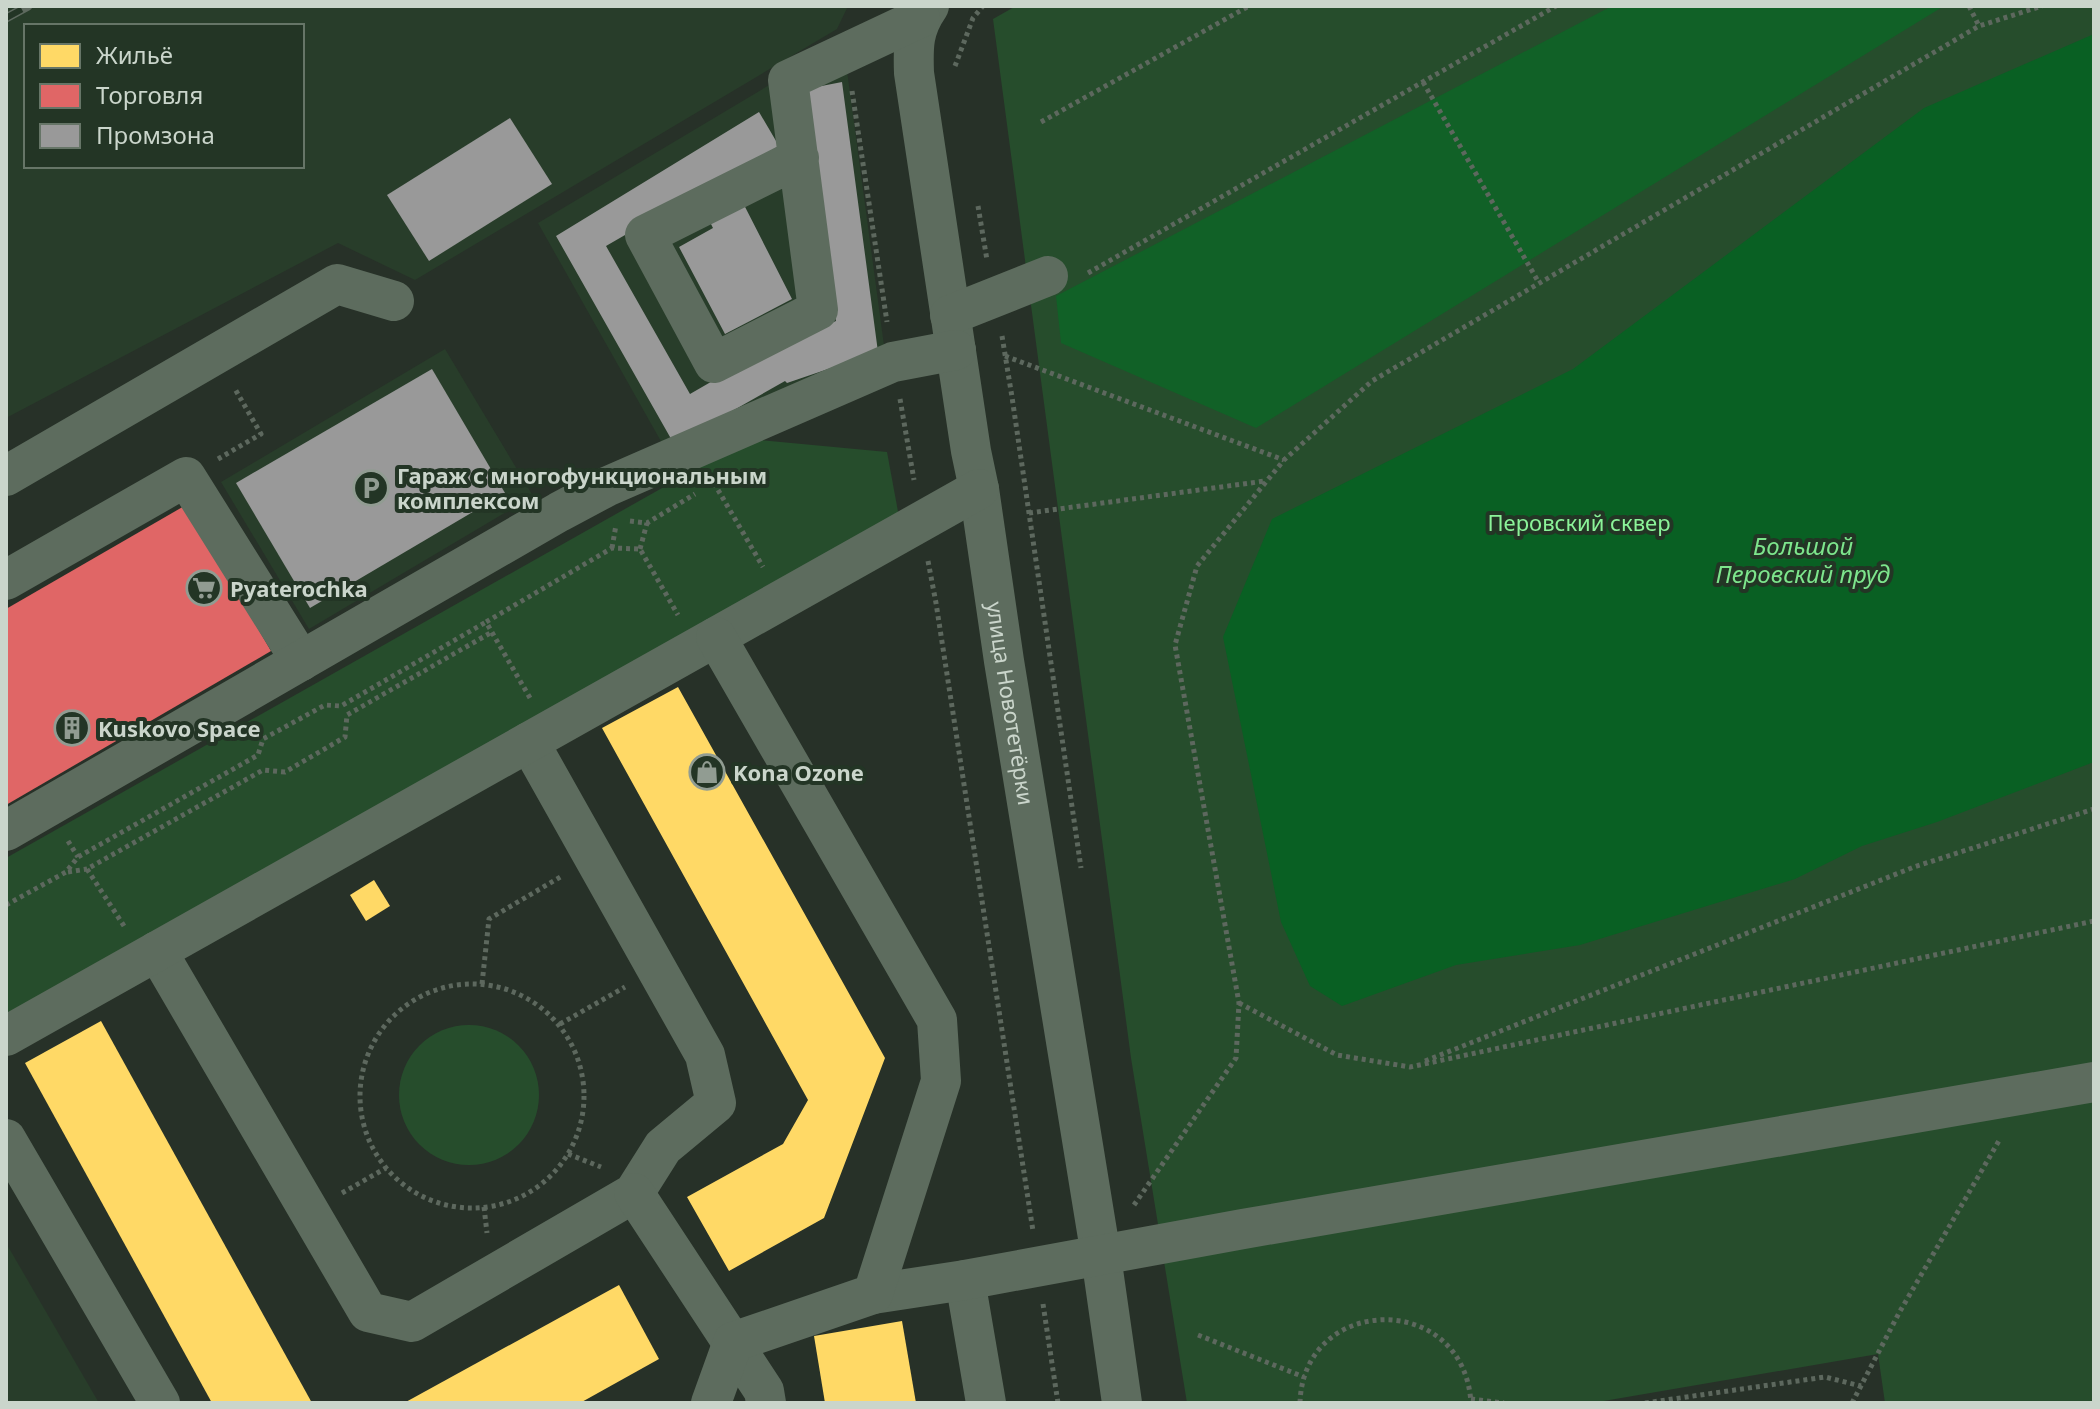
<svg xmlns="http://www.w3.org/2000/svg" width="2100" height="1409" font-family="'Noto Sans',sans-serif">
<rect width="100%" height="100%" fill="#273128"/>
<!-- built -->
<g fill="#283d2a" fill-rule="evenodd">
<path d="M6,6H848L837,29L415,280L338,243L6,418ZM26,26H302V166H26Z"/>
<polygon points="843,41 885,353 667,452 538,223"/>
<polygon points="445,349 533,496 309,629 221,482"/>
<polygon points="6,1243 99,1403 6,1403"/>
</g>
<!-- green -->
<g fill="#264d2c">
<polygon points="1016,6 2094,6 2094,1403 1885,1403 1878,1354 1592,1403 1187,1403 1131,1058 993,19"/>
<polygon points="749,439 887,452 899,517 6,1022 6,858"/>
<circle cx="469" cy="1095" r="70"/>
</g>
<!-- forest -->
<polygon fill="#116127" points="1612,6 1944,6 1256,428 1061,343 1056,296"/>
<!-- water -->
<polygon fill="#096023" points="2094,34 2094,762 1937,822 1862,846 1795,879 1580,945 1456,965 1342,1006 1310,986 1281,922 1223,637 1272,519 1573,369 1924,108"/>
<!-- homes -->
<g fill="#ffd966">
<polygon points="678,687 885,1058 824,1218 729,1271 687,1197 783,1144 808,1100 602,728"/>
<polygon points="374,880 390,906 366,921 350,895"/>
<polygon points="101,1021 312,1403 212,1403 25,1063"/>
<polygon points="619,1285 659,1359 580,1403 404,1403"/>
<polygon points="902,1321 916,1403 825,1403 814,1336"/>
</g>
<!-- shops -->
<polygon fill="#e06666" points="186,505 271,651 6,805 6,609"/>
<!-- industry -->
<g fill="#999">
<polygon points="842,82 878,352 787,383 785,381 674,444 556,236 759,112 779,146 606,246 690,394 768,349 836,321 801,90"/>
<polygon points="510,118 552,184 429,261 387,195"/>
<polygon points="741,199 792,299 725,334 679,247 713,228 706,214"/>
<polygon points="432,369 505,493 310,608 236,483"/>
</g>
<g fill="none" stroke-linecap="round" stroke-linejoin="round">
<!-- path -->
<g stroke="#5d685e" stroke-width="5" stroke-dasharray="4 4" stroke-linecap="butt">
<polyline points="1969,6 1979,26"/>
<polyline points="955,66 973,18 983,6"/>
<polyline points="1423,82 1539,283"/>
<polyline points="852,91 887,322"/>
<polyline points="1041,122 1249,6"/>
<polyline points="978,206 987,260"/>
<polyline points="1088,273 1556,6"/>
<polyline points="1002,336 1012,397 1081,868"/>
<polyline points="1005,356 1284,460"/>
<polyline points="900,399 914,480"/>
<polyline points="218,459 261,434 235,389"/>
<polyline points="714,483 763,567"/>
<polyline points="1029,513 1265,481"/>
<polyline points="630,521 647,523 695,494"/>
<polyline points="612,548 616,525"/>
<polyline points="640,549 647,523"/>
<polyline points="928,561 936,603 1033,1231"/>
<polyline points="530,698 486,622 612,548 640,549 678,615"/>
<polyline points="68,841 78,857"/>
<polyline points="68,872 87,869"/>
<polyline points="6,905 66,872 78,857 258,755 263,739 325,705 341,706 486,622"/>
<polyline points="124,926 87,869 263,770 285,772 345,737 347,715 492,632"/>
<circle cx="472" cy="1096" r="112"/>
<polyline points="482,984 489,919 562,876"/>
<polyline points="1239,1003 1337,1055 1410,1067 2094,921"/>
<polyline points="560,1024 625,987"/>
<polyline points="1425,1061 1914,867 2094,809"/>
<polyline points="568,1154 601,1167"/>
<polyline points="342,1193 386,1168"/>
<polyline points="1134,1205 1236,1058 1239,1003 1175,645 1197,566 1284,460 1372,381 1979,26 2042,6"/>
<polyline points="484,1207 487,1233"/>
<polyline points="1043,1304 1058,1403"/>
<polyline points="1198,1335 1304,1377"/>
<polyline points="1471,1399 1504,1403"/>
<path d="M1300,1403C1303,1294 1464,1290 1471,1403"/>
<polyline points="1645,1403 1825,1377 1861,1386"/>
<polyline points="1852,1403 1899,1313 2000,1139"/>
</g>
<!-- minor -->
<g stroke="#5d6c5e" stroke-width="40">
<path id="s1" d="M929,6C913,29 913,46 914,73L971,451L979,489L1004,661L1101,1256L1122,1403"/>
<polyline points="799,158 645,235 714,363 818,310 788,80 920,18"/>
<polyline points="950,315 1048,276"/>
<polyline points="6,476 337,284 394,301"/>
<polyline points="6,580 186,477 301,661"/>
<polyline points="6,831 559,512 606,487 893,362 956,350"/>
<polyline points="157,951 368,1312 412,1322 634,1193 663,1147 716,1103 705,1055 529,742"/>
<polyline points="6,1036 979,489"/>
<polyline points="6,1139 160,1403"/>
<polyline points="634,1193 764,1391 766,1403"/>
<polyline points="965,1280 986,1403"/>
<polyline points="873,1294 965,1280 1243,1229 2094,1082"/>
<polyline points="711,1403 733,1342 873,1294 941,1081 937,1020 716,637"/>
</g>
<defs>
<polyline id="rail" points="6,18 28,6"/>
</defs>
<!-- rail casing -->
<use href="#rail" stroke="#5e6a5f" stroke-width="9"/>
<!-- rail -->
<use href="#rail" stroke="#233525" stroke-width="6" stroke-dasharray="18" stroke-linecap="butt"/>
</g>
<!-- icons -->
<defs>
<symbol id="parking-ring" viewBox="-11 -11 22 22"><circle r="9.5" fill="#233525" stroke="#919c92" stroke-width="1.5"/><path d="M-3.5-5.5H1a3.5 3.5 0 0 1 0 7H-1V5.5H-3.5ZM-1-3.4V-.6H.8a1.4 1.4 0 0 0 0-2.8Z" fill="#919c92"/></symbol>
<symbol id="supermarket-ring" viewBox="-11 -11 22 22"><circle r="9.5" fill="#233525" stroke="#919c92" stroke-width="1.5"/><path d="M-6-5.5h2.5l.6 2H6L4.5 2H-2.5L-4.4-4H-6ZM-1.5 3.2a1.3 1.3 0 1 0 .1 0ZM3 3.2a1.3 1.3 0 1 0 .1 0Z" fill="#919c92"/></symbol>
<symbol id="building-ring" viewBox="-11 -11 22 22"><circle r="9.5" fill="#233525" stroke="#919c92" stroke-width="1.5"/><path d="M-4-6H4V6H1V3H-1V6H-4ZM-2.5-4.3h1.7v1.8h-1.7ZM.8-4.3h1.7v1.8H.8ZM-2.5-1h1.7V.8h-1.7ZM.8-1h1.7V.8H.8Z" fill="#919c92"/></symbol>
<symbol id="shop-ring" viewBox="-11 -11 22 22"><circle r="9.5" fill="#233525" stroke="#919c92" stroke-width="1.5"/><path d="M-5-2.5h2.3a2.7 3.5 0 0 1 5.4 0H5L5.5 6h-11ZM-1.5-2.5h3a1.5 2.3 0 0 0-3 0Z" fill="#919c92"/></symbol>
</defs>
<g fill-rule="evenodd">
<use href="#parking-ring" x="351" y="468" width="40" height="40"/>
<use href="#supermarket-ring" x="184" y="568" width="40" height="40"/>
<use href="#building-ring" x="52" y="708" width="40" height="40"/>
<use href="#shop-ring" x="687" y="752" width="40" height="40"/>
</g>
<g text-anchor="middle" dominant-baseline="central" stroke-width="8" stroke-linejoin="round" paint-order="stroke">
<!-- poi labels -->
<g font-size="22" font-weight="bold" fill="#cad5cb" stroke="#233525" text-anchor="start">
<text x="397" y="475">Гараж с многофункциональным<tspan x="397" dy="25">комплексом</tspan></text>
<text x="230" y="588">Pyaterochka</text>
<text x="98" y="728">Kuskovo Space</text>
<text x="733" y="772">Kona Ozone</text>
</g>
<!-- park labels -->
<g font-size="22" fill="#8bf399" stroke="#233525">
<text x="1579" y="522">Перовский сквер</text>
</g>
<!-- street labels -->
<g font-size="22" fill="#cad5cb" stroke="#233525">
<text stroke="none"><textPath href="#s1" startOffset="708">улица Новотетёрки</textPath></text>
</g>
<!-- water labels -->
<g font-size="24" font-style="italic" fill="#7de58c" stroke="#233525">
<text x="1803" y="545">Большой<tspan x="1803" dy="28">Перовский пруд</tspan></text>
</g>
</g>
<!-- border -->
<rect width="2100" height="1409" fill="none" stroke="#cad5cb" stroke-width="16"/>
<!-- legend -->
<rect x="24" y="24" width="280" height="144" fill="#233525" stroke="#667567" stroke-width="2"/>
<rect x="40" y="44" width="40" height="24" fill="#ffd966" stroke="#667567" stroke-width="2"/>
<text x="96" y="64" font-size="24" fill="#cad5cb">Жильё</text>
<rect x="40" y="84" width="40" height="24" fill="#e06666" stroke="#667567" stroke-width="2"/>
<text x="96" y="104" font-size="24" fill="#cad5cb">Торговля</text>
<rect x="40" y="124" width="40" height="24" fill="#999999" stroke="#667567" stroke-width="2"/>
<text x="96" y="144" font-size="24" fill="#cad5cb">Промзона</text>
</svg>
